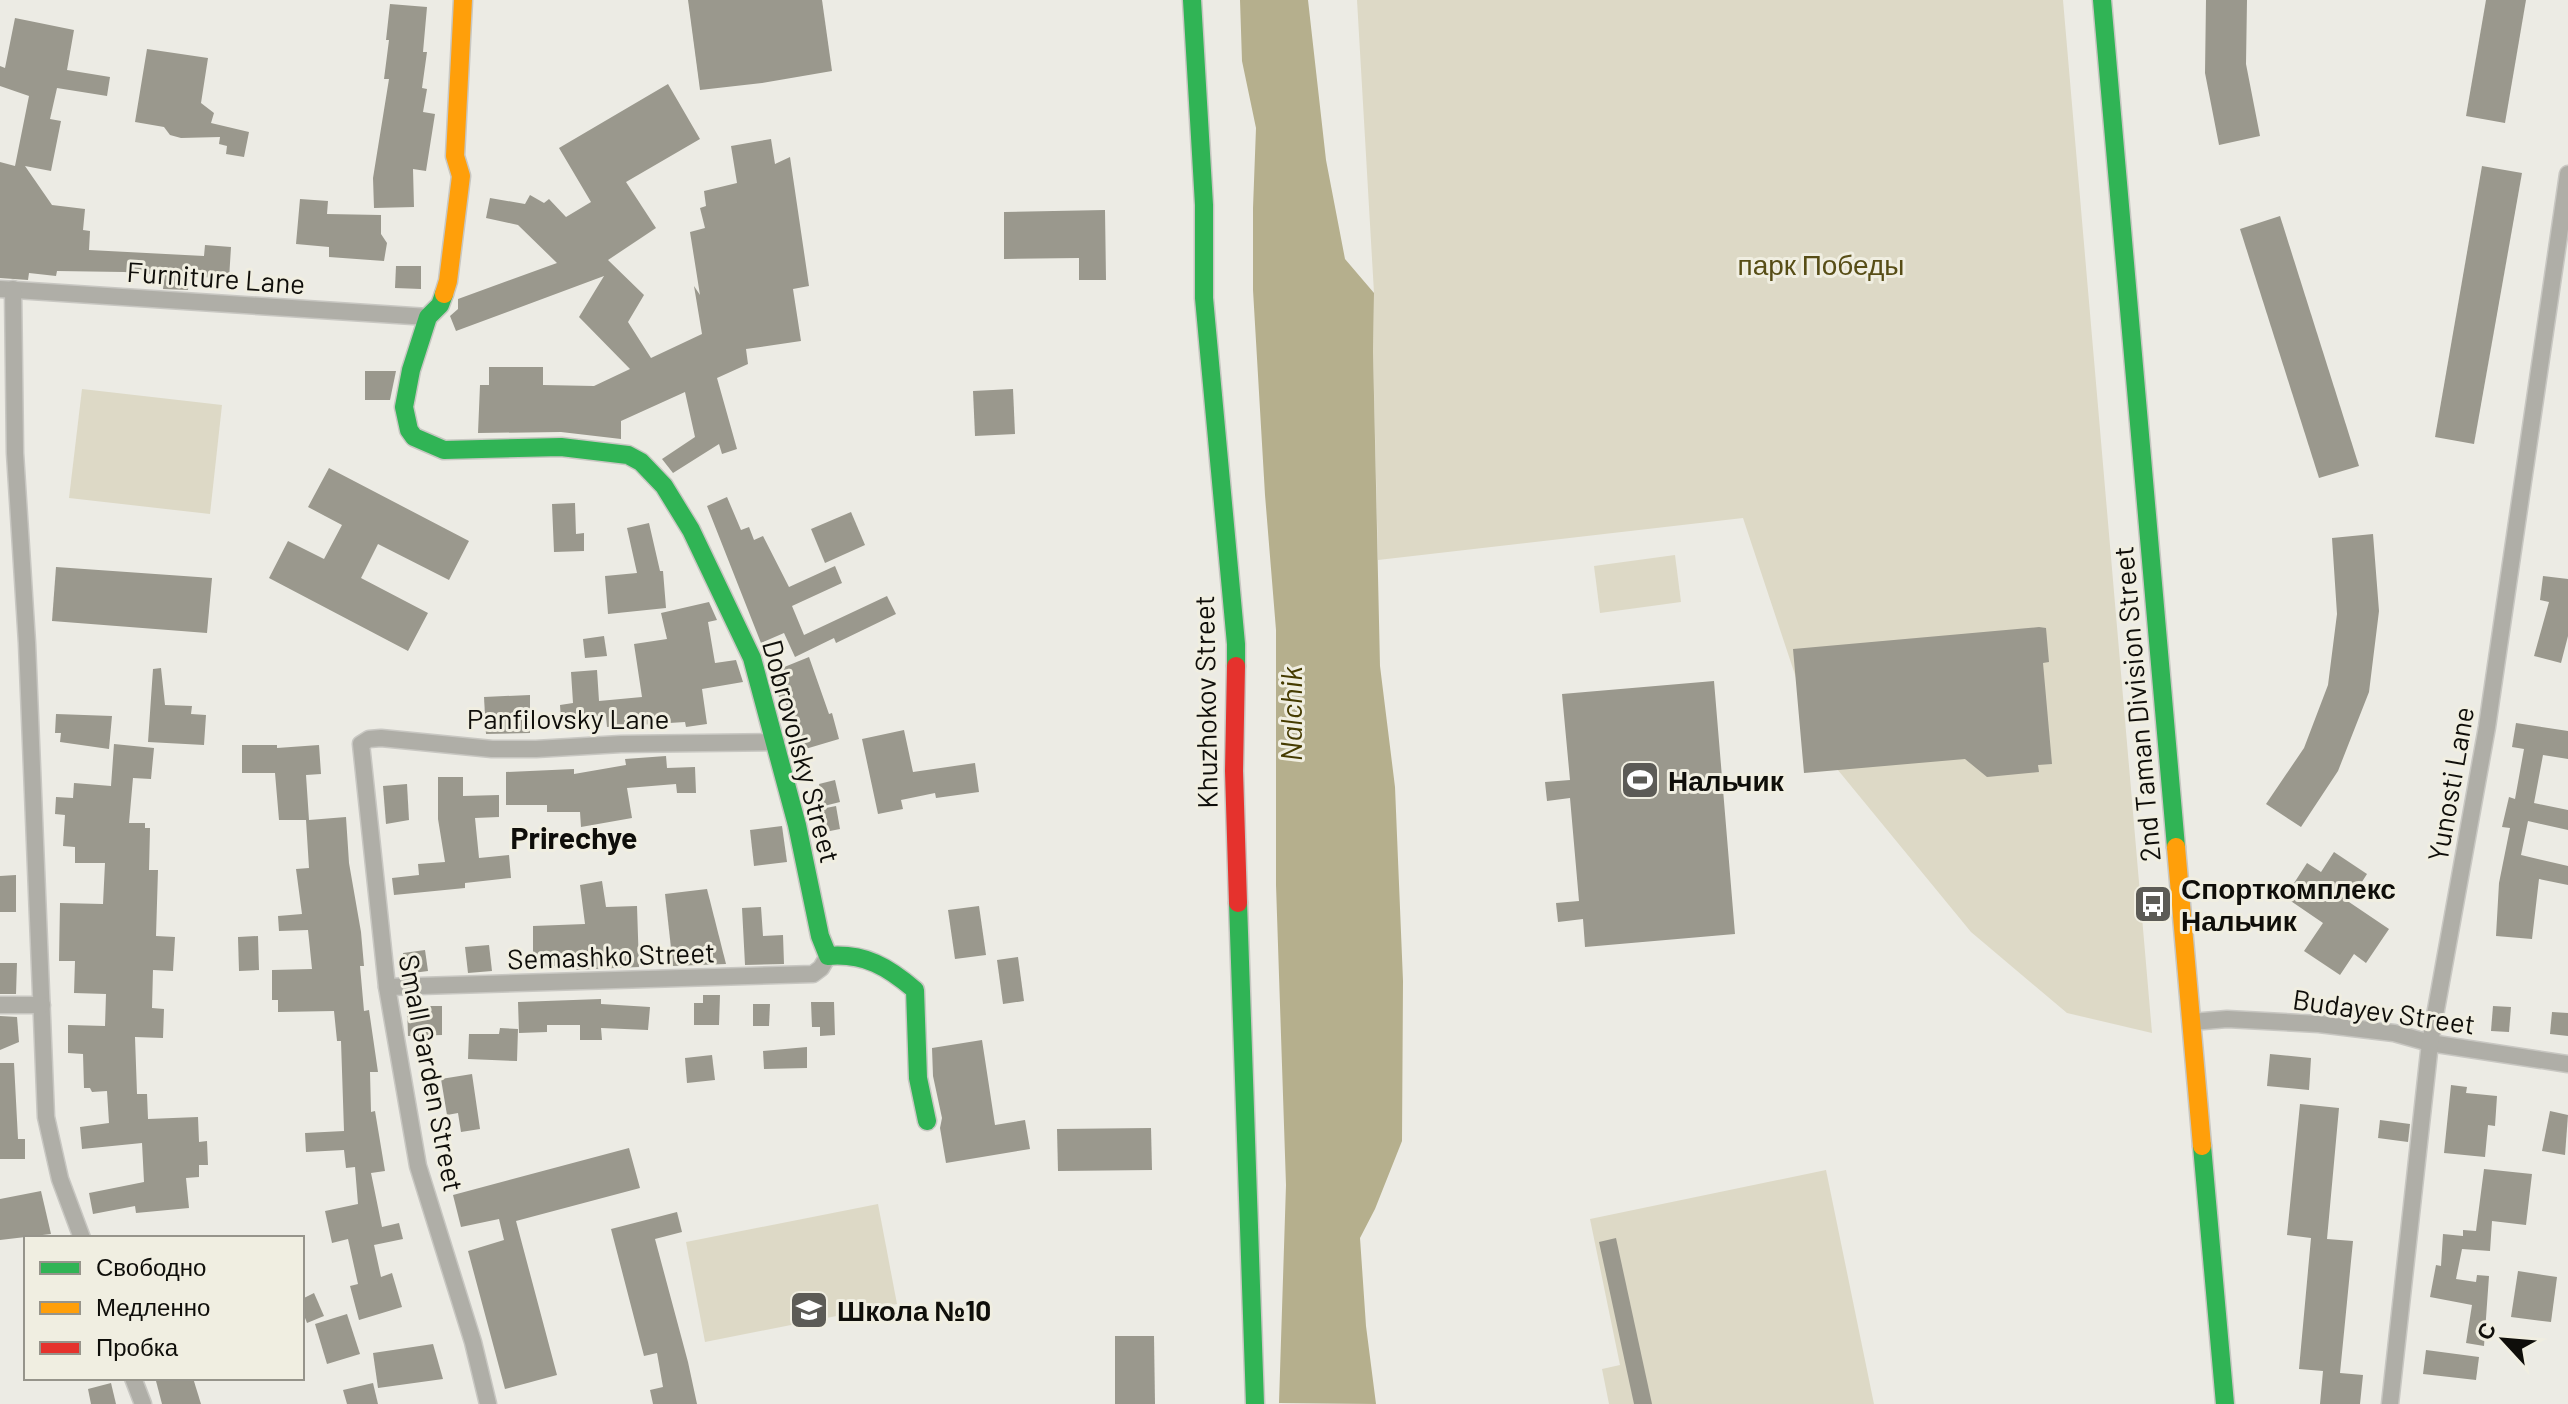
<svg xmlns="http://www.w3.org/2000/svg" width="2568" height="1404" font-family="Barlow,sans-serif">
<rect width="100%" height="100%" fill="#ecebe4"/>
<!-- green -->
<g fill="#ddd9c6">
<polygon points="1357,0 2063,0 2152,1033 2067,1013 1971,932 1819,747 1743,518 1378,560 1373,351 1374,293"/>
<polygon points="82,389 222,405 210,514 69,498"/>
<polygon points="1675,555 1681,602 1600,613 1594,566"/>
<polygon points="1826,1170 1874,1404 1609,1404 1602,1369 1620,1365 1590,1219"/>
<polygon points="878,1204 897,1304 705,1342 686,1242"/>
</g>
<!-- water -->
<polygon fill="#b5af8d" points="1240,0 1308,0 1326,160 1345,259 1374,293 1373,351 1380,666 1395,787 1403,981 1402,1141 1375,1209 1360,1238 1366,1326 1376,1404 1279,1403 1286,1185 1276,885 1276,630 1265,495 1253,290 1253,208 1256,128 1242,61"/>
<!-- building -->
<g fill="#9a988d">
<polygon points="688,0 822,0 832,71 762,83 700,90"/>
<polygon points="2206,0 2247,0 2246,64 2260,136 2219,145 2205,73"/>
<polygon points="2486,0 2526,0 2505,123 2466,116"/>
<polygon points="390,4 427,7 423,52 427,52 422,88 427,89 423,112 435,114 426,171 413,169 414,207 374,208 373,178 389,79 384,79 389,40 386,40"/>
<polygon points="15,18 74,30 67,70 110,77 107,96 57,88 50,119 61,121 51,171 25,166 52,205 85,209 83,230 90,231 89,250 204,256 205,245 231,247 229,279 189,276 188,290 163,289 165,275 124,272 57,271 56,276 29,273 28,280 0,278 0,162 15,166 29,96 0,86 0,66 5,68"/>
<polygon points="147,49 208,58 201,103 214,113 211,123 249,132 244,157 226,154 227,146 219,144 220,137 181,138 170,135 164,127 135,122"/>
<polygon points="668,84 700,139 626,182 656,228 608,260 644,295 628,322 651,358 702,334 694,286 700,295 690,232 705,228 700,208 706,206 704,191 737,183 731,146 771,139 775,164 790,157 809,286 793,289 801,341 746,349 748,364 717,378 737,449 722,454 719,444 673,473 662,459 695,437 685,392 621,421 621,439 561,432 478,433 480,385 489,385 489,367 543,367 543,385 594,386 630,369 579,317 604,276 456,331 450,316 458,309 458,299 557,263 518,225 486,218 490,198 525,204 530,195 544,203 549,199 566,217 591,202 559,148"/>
<polygon points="2482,166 2522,173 2474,444 2435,437"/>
<polygon points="300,199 328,201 327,214 381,215 381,234 387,243 384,261 329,257 329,247 296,244"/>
<polygon points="1105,210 1106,280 1079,280 1079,258 1004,259 1004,212"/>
<polygon points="2280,216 2359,466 2319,478 2240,229"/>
<polygon points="396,266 421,266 421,289 395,288"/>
<polygon points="365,371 396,371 390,400 365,400"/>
<polygon points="1013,389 1015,434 975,436 973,391"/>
<polygon points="329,468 469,541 449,580 378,544 361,578 428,613 408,651 269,578 288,541 324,559 342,525 308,507"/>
<polygon points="727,497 741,530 749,527 754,540 763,536 789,587 835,566 842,583 792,606 804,635 887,596 896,614 836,643 834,638 795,657 784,633 761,643 707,506"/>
<polygon points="575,503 576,534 584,533 584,551 554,552 552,504"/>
<polygon points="851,512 865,545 825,563 811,529"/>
<polygon points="649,523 660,571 663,571 666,608 608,614 605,576 637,573 627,528"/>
<polygon points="2373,534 2379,611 2369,692 2338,771 2301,827 2266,804 2304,748 2328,685 2337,614 2332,538"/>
<polygon points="56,567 212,578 207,633 52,621"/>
<polygon points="2543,576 2568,579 2568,636 2561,663 2534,656 2549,602 2540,600"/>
<polygon points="709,602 717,620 708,622 715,663 736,660 743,682 702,689 707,724 686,727 685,722 607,727 606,716 561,719 560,705 573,703 571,672 597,670 599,701 642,697 634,644 667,639 661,613"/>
<polygon points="2039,627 2046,628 2049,662 2043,663 2052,764 2038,765 2039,772 1987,777 1965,759 1804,773 1793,649"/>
<polygon points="604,636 607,656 585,658 583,639"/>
<polygon points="809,657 829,714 832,713 839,739 802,750 793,719 791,720 783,696 779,697 772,672"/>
<polygon points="161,668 165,705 192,706 191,714 206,715 204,745 148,742 153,669"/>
<polygon points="1714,681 1735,934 1585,947 1583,919 1558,922 1556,903 1579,901 1570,798 1547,801 1545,782 1570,780 1562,694"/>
<polygon points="530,695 530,733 486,734 484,697"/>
<polygon points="56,714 112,716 109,749 60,742 61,733 55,733"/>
<polygon points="2516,723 2568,731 2568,759 2543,755 2534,803 2568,810 2568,830 2528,821 2521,855 2568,866 2568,885 2539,879 2532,939 2496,936 2499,883 2510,828 2502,827 2509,797 2515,799 2524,749 2512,747"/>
<polygon points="904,730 913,772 975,763 979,792 936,798 935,793 901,800 903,809 878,814 862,739"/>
<polygon points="114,744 154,748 151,779 133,778 129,823 145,823 145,828 150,828 149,870 158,870 156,936 175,937 173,971 153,970 152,1008 164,1009 163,1038 135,1037 137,1094 147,1094 148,1119 198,1117 199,1142 207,1141 208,1165 199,1165 199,1177 186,1178 189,1208 136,1213 135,1206 93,1214 89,1193 144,1182 142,1143 82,1149 80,1127 109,1123 107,1091 92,1092 90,1088 84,1088 83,1054 68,1053 68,1025 105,1026 106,994 74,993 75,961 59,961 60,903 103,904 105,863 75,863 75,847 63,846 65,815 55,814 56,797 73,798 74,783 111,786"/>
<polygon points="242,745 277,745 277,748 319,745 321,774 306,775 309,820 346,817 349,863 361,932 364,966 360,966 364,1011 369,1010 378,1072 370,1072 371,1112 375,1111 385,1171 371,1173 382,1227 399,1223 403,1239 374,1245 381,1277 392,1273 402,1307 359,1320 350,1286 358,1284 348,1239 332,1243 325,1211 358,1204 355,1167 346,1168 344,1150 306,1152 305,1133 344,1131 341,1041 337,1041 334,1011 278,1012 278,1000 272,1000 272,970 312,969 308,930 279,931 278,916 302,914 296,869 309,868 306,820 279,820 275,773 242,773"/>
<polygon points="666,756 667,768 695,767 696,793 677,793 676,784 627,788 632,818 581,827 580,812 547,812 547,805 506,805 506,772 574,769 574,774 626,765 625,759"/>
<polygon points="438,777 463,777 463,796 499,795 499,817 475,818 479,858 509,855 511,878 465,883 465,888 394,895 392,878 419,875 418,864 445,862 438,819"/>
<polygon points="835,780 840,802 824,806 819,784"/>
<polygon points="407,784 409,820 386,824 383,786"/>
<polygon points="836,806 840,829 825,832 821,809"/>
<polygon points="782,826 787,862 754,866 750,830"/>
<polygon points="2334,852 2367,874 2349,902 2389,929 2366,963 2354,954 2340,975 2304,951 2323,923 2285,897 2307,863 2321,872"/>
<polygon points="16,875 16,912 0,912 0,876"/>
<polygon points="602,881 606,907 637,906 639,967 571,970 571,966 533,966 533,926 585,924 580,885"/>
<polygon points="707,889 726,964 673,966 665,894"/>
<polygon points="979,906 986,955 955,959 948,910"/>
<polygon points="761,907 763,936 783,935 784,964 745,965 742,908"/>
<polygon points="258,936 259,970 239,971 238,937"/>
<polygon points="489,945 492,971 468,973 465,947"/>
<polygon points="425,950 428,971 405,974 403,953"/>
<polygon points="1018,957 1024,1001 1003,1004 997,960"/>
<polygon points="0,963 17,963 16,994 0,994"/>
<polygon points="703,995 720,995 719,1025 694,1025 694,1003 703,1003"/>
<polygon points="601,999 601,1004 650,1007 648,1030 601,1028 602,1040 580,1040 580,1025 547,1025 547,1032 519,1033 518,1002"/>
<polygon points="811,1002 834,1002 835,1035 820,1036 820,1027 812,1027"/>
<polygon points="753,1004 770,1004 769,1026 753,1026"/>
<polygon points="407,1006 442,1006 442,1035 408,1036"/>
<polygon points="2493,1006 2511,1007 2509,1032 2491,1031"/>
<polygon points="2552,1012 2568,1013 2568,1036 2550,1034"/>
<polygon points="0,1016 17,1017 19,1042 0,1050"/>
<polygon points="500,1028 518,1029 517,1061 468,1059 469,1034 499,1034"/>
<polygon points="982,1040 995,1125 1025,1120 1030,1149 946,1163 940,1128 942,1118 933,1076 932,1048"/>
<polygon points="807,1047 807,1068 764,1069 763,1051"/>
<polygon points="2270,1054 2311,1058 2309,1090 2267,1086"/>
<polygon points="712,1055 715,1080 687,1083 685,1058"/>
<polygon points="0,1063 14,1063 18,1139 25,1139 25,1159 0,1159"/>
<polygon points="472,1074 480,1129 461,1132 458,1113 447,1115 441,1079"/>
<polygon points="2451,1085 2467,1087 2466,1093 2497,1096 2495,1126 2488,1125 2485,1157 2444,1153"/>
<polygon points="2300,1104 2339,1108 2327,1239 2353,1241 2340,1373 2363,1375 2360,1404 2320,1404 2323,1371 2299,1369 2311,1238 2287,1235"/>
<polygon points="2550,1111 2568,1115 2565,1155 2542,1151"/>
<polygon points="2380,1120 2410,1124 2408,1142 2378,1138"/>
<polygon points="1151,1128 1152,1170 1058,1171 1057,1129"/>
<polygon points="629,1148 640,1188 516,1221 557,1375 505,1389 468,1251 504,1240 499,1219 461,1227 453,1195"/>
<polygon points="2484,1169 2532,1174 2526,1225 2492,1221 2490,1251 2462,1249 2456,1279 2476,1282 2477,1275 2489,1276 2484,1346 2466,1343 2472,1305 2430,1297 2436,1265 2441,1266 2443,1234 2463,1236 2463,1230 2476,1231"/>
<polygon points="41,1191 51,1234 0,1240 0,1199"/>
<polygon points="677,1212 682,1232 655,1239 688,1362 697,1404 653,1404 650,1390 663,1387 657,1353 644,1356 611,1229"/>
<polygon points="1616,1238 1652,1404 1634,1404 1599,1242"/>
<polygon points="2518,1271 2557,1277 2551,1322 2511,1317"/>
<polygon points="314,1293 324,1316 307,1323 302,1310 302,1299"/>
<polygon points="347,1314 360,1354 327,1364 315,1324"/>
<polygon points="1115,1336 1154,1336 1155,1404 1115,1404"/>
<polygon points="433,1344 443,1379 378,1388 373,1353"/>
<polygon points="2426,1350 2479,1357 2476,1380 2423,1374"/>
<polygon points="165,1378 193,1378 201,1404 162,1404 156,1381"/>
<polygon points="111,1383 116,1404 91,1404 88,1389"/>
<polygon points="373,1383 378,1404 347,1404 343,1390"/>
</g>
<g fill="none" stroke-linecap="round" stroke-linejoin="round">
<defs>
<g id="street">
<polyline points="0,289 428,317"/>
<polyline points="13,289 15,453 27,643 46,1117 60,1179 82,1238"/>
<polyline points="387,987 813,974 821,968 828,956"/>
<polyline points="0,1005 42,1005"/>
<polyline points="2192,1022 2227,1019 2319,1024 2394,1033 2430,1043 2568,1064"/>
<polyline points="133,1378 143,1404"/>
<polyline points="488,1404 473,1342 418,1166 387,987 361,744 369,739 381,738 492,749 536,749 621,744 776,742"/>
<polyline points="2390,1404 2430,1043 2487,727 2568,174"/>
</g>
<g id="fast">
<polyline points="1192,0 1204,205 1204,298 1236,644 1236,666"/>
<polyline points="2102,0 2176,847"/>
<path d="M444,294L440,305L428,317L411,370L404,407L409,430L414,437L444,450L561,447L628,455L641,462L664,486L691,530L752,658L797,825L820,936L828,956C865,953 888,967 915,990L918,1078L927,1121"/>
<polyline points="1238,903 1255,1404"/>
<polyline points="2202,1146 2225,1404"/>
</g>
<g id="slow">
<polyline points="444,294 448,281 461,176 455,156 463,0"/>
<polyline points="2176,847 2202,1146"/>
</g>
<polyline id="jam" points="1236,666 1234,771 1238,903"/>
</defs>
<!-- street casing -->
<use href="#street" stroke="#c8c7c2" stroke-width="19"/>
<!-- fast casing -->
<use href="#fast" stroke="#c8c7c2" stroke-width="21"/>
<!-- slow casing -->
<use href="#slow" stroke="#c8c7c2" stroke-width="21"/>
<!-- jam casing -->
<use href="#jam" stroke="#c8c7c2" stroke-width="21"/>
<!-- street -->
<use href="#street" stroke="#afaea7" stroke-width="16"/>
<!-- fast -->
<use href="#fast" stroke="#30b455" stroke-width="18"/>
<!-- slow -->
<use href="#slow" stroke="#ff9f0a" stroke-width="18"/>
<!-- jam -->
<use href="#jam" stroke="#e5322d" stroke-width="18"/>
</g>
<!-- icons -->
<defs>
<symbol id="stadium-square" viewBox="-11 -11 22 22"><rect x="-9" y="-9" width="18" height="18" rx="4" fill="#5c5b56" stroke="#f0eee1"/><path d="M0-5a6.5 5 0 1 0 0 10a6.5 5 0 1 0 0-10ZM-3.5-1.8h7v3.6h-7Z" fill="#fff"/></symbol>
<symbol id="bus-square" viewBox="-11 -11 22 22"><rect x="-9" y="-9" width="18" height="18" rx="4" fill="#5c5b56" stroke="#f0eee1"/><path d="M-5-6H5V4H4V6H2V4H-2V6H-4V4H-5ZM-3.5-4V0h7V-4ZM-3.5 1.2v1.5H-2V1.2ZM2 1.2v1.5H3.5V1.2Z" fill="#fff"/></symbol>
<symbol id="school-square" viewBox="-11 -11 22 22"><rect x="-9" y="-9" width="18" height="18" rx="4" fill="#5c5b56" stroke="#f0eee1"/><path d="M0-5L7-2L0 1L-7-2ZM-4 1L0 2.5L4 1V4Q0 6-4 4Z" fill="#fff"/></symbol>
</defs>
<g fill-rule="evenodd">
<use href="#stadium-square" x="1618" y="758" width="44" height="44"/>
<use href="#bus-square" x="2131" y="882" width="44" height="44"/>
<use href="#school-square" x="787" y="1288" width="44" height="44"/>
</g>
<g text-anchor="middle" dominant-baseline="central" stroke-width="6" stroke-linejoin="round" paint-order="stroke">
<!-- park labels -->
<g font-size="28" fill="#574d16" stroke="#f0eee1">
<text x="1821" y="264">парк Победы</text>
</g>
<!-- street labels -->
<g font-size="28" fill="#0f0e0a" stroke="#f0eee1">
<text transform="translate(216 277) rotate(4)">Furniture Lane</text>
<text transform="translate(1205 702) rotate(-91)">Khuzhokov Street</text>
<text transform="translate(2136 704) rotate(-95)">2nd Taman Division Street</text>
<text x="568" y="718">Panfilovsky Lane</text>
<text transform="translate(802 751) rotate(75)">Dobrovolsky Street</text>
<text transform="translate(2450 784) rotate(-80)">Yunosti Lane</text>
<text transform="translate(611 955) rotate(-2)">Semashko Street</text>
<text transform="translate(2384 1011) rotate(8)">Budayev Street</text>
<text transform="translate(432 1073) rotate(79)">Small Garden Street</text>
</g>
<!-- poi labels -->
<g font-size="28" font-weight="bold" fill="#0f0e0a" stroke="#f0eee1" text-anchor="start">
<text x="1668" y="780">Нальчик</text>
<text x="2181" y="888">Спорткомплекс<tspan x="2181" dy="32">Нальчик</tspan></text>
<text x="837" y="1310">Школа №10</text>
</g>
<!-- water labels -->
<g font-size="30" font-style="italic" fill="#453b00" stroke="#f0eee1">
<text transform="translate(1290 714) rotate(-90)">Nalchik</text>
</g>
<!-- neighbourhood labels -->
<g font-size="30" font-weight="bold" fill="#0f0e0a" stroke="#f0eee1">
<text x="574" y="837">Prirechye</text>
</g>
</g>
<!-- legend -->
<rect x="24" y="1236" width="280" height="144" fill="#f0eee1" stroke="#96948b" stroke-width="2"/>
<rect x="40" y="1262" width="40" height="12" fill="#30b455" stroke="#96948b" stroke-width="2"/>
<text x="96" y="1276" font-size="24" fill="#0f0e0a">Свободно</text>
<rect x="40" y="1302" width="40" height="12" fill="#ff9f0a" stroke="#96948b" stroke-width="2"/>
<text x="96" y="1316" font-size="24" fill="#0f0e0a">Медленно</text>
<rect x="40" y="1342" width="40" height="12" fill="#e5322d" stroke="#96948b" stroke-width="2"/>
<text x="96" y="1356" font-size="24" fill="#0f0e0a">Пробка</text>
<!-- north arrow -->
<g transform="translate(2504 1340) rotate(296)" stroke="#f0eee1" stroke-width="6" paint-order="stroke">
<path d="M0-6L14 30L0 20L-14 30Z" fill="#0f0e0a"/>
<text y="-12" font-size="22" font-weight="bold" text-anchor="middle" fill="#0f0e0a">С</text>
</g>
</svg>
